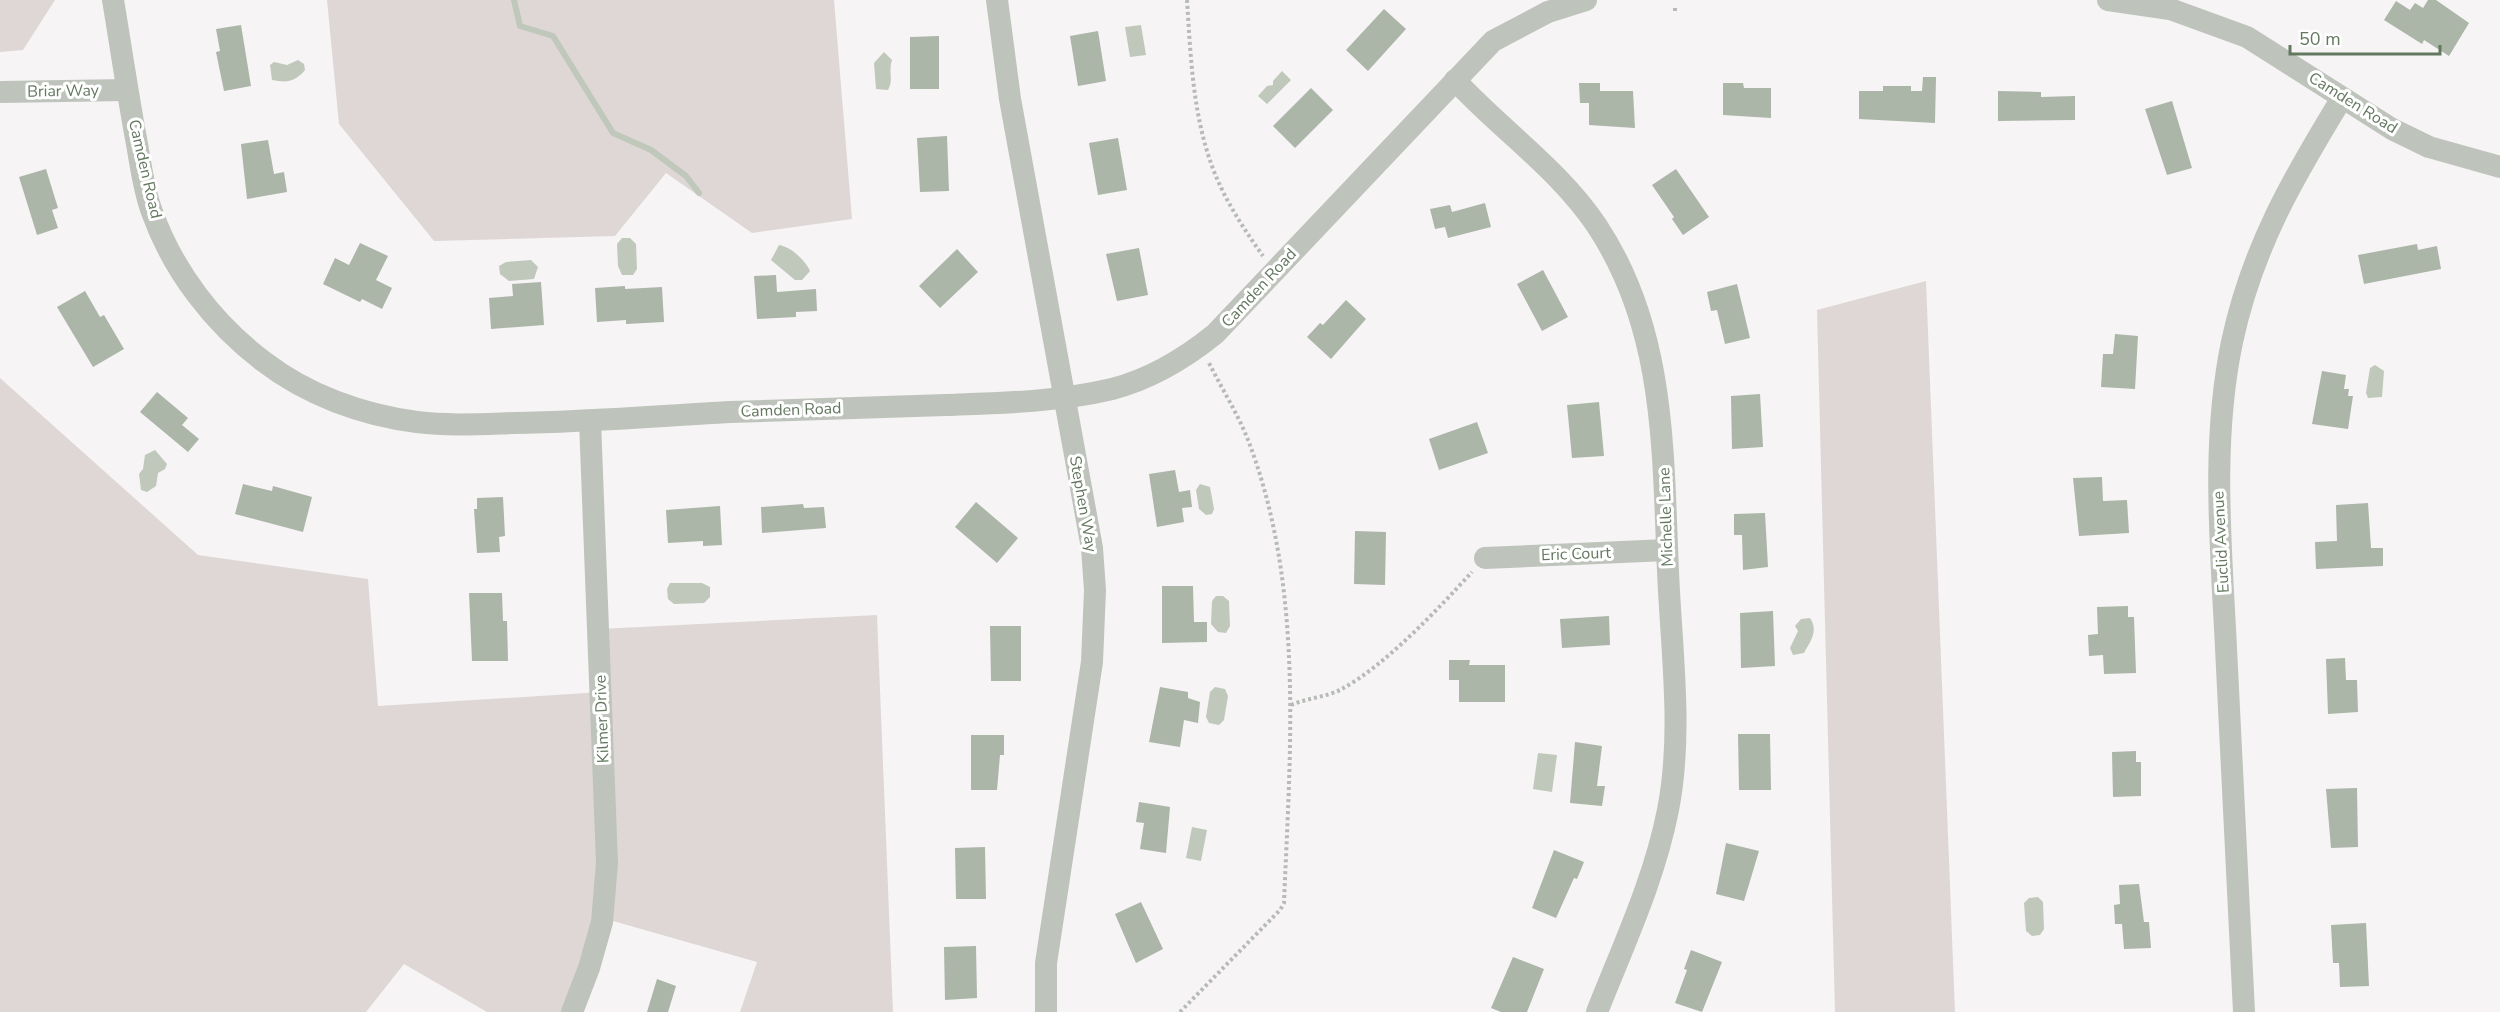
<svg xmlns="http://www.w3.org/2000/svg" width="2500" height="1012" font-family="'Nunito Sans',sans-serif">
<rect width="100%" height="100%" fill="#f7f4f6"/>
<!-- green -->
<g fill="#ded7d6">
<polygon points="0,0 55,0 23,50 0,52"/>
<polygon points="327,0 834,0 852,219 752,233 666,173 615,236 434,241 339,124"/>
<polygon points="1926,281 1955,1012 1835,1012 1817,310"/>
<polygon points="0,378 198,555 368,579 378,706 602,692 600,629 877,615 893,1012 740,1012 757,962 606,919 572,1012 487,1012 404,964 366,1012 0,1012"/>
</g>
<!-- water -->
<g fill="#bfc8ba">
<polygon points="1141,25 1146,55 1130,57 1125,27"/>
<path d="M884,52L892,60C888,71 894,80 888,90L876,89L874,63Z"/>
<path d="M298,60L304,64L305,70C295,82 287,83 272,80L270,65L274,62L287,65Z"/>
<polygon points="1282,71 1291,80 1267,104 1258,96 1267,86 1273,85 1273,81"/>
<polygon points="622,238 630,238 636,244 637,269 633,275 622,275 618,266 617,244"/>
<path d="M779,245C791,247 805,260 810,271L802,280H795L771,260Z"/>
<polygon points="531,260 538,267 534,279 509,281 500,274 499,266 506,262"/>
<polygon points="2375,365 2384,371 2382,397 2368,398 2366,393 2370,368"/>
<polygon points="155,450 167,464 165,469 158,473 156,486 147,492 141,490 139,474 143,469 145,455"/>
<polygon points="1200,484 1210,487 1214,509 1212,514 1206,515 1199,509 1196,490"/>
<polygon points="670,583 702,583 710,587 710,597 704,603 674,604 668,599 667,589"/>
<polygon points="1216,596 1223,596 1229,601 1230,626 1226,633 1218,632 1211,624 1212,601"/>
<path d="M1810,618C1819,631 1810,642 1804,653L1793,655L1790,648L1798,631L1795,626L1801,619Z"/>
<polygon points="1215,687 1225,689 1228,696 1224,720 1219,725 1209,723 1206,717 1210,692"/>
<polygon points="1538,753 1557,755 1552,792 1533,789"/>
<polygon points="1192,827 1207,830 1201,861 1186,858"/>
<polygon points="2038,897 2043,902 2044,929 2040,935 2032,936 2026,931 2024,903 2029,898"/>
</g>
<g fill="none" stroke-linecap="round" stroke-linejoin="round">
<!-- stream -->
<polyline stroke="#bfc8ba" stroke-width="6" points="514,0 520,26 553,36 613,133 651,150 686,176 699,193"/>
</g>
<!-- building -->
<g fill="#abb5a8">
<polygon points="2428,0 2436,0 2469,23 2449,56 2424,40 2422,44 2384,20 2396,1 2410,10 2415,3 2423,8"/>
<polygon points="1384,9 1406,29 1368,71 1346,50"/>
<polygon points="241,25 251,86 224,91 216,52 220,51 216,29"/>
<polygon points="1098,31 1106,81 1078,86 1070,36"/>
<polygon points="939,36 939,89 910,89 910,37"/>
<polygon points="1923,77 1936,77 1935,123 1859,119 1859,91 1883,91 1883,86 1911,86 1911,91 1922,91"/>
<polygon points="1579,83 1600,83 1600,91 1633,91 1635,128 1589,125 1589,103 1580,103"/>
<polygon points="1723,83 1743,83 1744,88 1771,88 1771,118 1723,115"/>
<polygon points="1311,88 1333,110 1295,148 1273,126"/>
<polygon points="1998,91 2041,92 2041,97 2075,96 2075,120 1998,121"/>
<polygon points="2172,101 2192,168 2167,175 2145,109"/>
<polygon points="947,136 949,191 920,192 917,138"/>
<polygon points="1118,138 1127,190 1098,195 1089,143"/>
<polygon points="268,140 274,174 284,172 287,192 247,199 241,144"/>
<polygon points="46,169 58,208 52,210 58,228 37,235 19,177"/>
<polygon points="1676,169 1709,217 1683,235 1672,219 1674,217 1652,185"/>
<polygon points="1485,203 1491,227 1448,238 1445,227 1435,229 1430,209 1450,205 1452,212"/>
<polygon points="360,243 388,256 376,280 392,288 382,309 362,299 360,302 323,284 335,258 349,265"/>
<polygon points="2417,244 2418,250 2437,246 2441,269 2364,284 2358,255"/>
<polygon points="1139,248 1148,295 1117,301 1106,254"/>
<polygon points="957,249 978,272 940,308 919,286"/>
<polygon points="1543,270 1568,317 1542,331 1517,284"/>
<polygon points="776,275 777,292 816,289 817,311 796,312 796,317 757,319 754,276"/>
<polygon points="541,282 544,325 491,329 489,298 513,296 512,284"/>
<polygon points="1737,284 1750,338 1725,344 1717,310 1711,311 1707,292"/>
<polygon points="625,286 625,289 662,287 664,322 626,324 626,320 597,322 595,288"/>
<polygon points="85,291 100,317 104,315 124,349 93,367 57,307"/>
<polygon points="1346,300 1366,319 1331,359 1307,337 1320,323 1323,325"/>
<polygon points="2115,334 2138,336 2135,389 2101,387 2103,354 2113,354"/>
<polygon points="2322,371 2346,375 2344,389 2349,389 2348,396 2353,396 2348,429 2312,424"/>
<polygon points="157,392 188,418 182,425 199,439 188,452 140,412"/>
<polygon points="1760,394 1763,447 1732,449 1731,396"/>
<polygon points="1599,402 1604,456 1572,458 1567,405"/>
<polygon points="1477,422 1488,453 1439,470 1429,439"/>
<polygon points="1175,470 1179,492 1190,490 1192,507 1182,508 1184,522 1157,527 1149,474"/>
<polygon points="2102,477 2103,501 2127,500 2129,533 2079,536 2073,478"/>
<polygon points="243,484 272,491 273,486 312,497 303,532 235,514"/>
<polygon points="503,497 505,536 499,537 500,552 477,553 474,509 477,509 477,498"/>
<polygon points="976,502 1018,538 997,563 955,527"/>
<polygon points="2368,503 2371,548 2383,548 2383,566 2316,569 2315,542 2337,541 2336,505"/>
<polygon points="803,504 804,508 824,507 826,528 762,533 761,507"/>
<polygon points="720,506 722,545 703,546 703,541 668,543 666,510"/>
<polygon points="1765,513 1768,567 1743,570 1742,535 1734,535 1734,514"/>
<polygon points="1355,531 1386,532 1385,585 1354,584"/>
<polygon points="1162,586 1193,586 1194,622 1207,622 1207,642 1162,643"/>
<polygon points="469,593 502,593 503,621 507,621 508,661 472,661"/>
<polygon points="2128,606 2128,617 2134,617 2136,673 2104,674 2103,655 2089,656 2088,635 2098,634 2097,607"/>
<polygon points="1773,611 1775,666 1741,668 1740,613"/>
<polygon points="1609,616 1610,645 1562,648 1560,619"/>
<polygon points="990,626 1021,626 1021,681 991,681"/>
<polygon points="2345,658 2346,680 2357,680 2358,712 2328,714 2326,659"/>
<polygon points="1449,660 1470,660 1469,665 1505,665 1505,702 1459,702 1459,680 1449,680"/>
<polygon points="1160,687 1188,692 1188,698 1200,702 1198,723 1184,720 1180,747 1149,742"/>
<polygon points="1738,734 1770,734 1771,790 1739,790"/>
<polygon points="971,735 1004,735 1004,755 1000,755 997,790 971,790"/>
<polygon points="1575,742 1602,746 1597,786 1605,786 1602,806 1570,803"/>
<polygon points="2136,751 2136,762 2141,762 2141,796 2113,797 2112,752"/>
<polygon points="2357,788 2358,847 2331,848 2326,789"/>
<polygon points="1139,802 1170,807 1166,853 1140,849 1144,823 1136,822"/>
<polygon points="1726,843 1759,851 1744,901 1716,894"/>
<polygon points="985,847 986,899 956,899 955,848"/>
<polygon points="1554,850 1584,862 1577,879 1574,878 1556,918 1532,908"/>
<polygon points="2139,884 2144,922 2149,922 2151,948 2124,949 2122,924 2115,924 2114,905 2120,904 2119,885"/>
<polygon points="1141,902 1163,949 1136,963 1115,914"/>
<polygon points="2366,923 2369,986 2340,987 2339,963 2333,963 2331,925"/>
<polygon points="976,946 977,998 945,1000 944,947"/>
<polygon points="1691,950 1722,962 1702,1012 1675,1003 1687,970 1684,969"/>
<polygon points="1513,957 1544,969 1527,1012 1501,1012 1491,1008"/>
<polygon points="657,979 676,986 668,1012 647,1012"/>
</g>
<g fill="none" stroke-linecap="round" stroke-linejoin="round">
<!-- path -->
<g stroke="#b6bbb5" stroke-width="4" stroke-dasharray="3 3" stroke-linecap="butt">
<path d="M1187,0C1191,61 1193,124 1218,181C1230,208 1246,232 1263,256"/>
<polyline points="1675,8 1675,14"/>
<path d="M1291,705C1307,698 1326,697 1340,690C1385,666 1438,609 1472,572"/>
<path d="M1180,1012L1280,910L1284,903C1290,753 1304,593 1251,448C1241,419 1223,391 1209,363"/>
</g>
<!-- minor -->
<g stroke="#bec4bc" stroke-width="22">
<path d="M113,0C121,48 128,96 137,144C141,167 144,191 152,212C173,271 214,324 263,361C307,395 362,415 417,422C449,426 482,424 514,423C586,422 658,416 730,412C802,409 874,407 946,405C1001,403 1057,402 1112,389C1151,379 1184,359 1215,334L1493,41L1548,12L1586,0"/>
<polyline points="997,0 1010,99 1092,548 1095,590 1092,662 1046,963 1046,1012"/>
<polyline points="2108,0 2170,9 2247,37 2392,129 2429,147 2500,167"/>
<path d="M1455,80C1501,130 1559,169 1597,226C1670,336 1662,465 1669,591C1673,664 1682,738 1668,810C1654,881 1623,946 1597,1012"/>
<polyline points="0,92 127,90"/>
<polyline points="1485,558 1667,550"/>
<polyline points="572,1012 589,968 602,922 607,863 590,421"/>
<path d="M2244,1012C2238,891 2232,769 2226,648C2221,545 2211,443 2232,342C2252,248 2293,178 2342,98"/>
</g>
</g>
<g text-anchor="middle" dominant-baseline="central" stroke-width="6" stroke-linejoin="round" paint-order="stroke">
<!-- street labels -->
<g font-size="16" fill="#647860" stroke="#fff">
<text transform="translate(63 91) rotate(-1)">Briar Way</text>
<text transform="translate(2353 103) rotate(32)">Camden Road</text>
<text transform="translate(145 169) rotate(77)">Camden Road</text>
<text transform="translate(1259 288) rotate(-47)">Camden Road</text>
<text transform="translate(791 410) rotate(-2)">Camden Road</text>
<text transform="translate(1083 504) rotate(80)">Stephen Way</text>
<text transform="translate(1666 517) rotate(-92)">Michelle Lane</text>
<text transform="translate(2221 542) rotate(-93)">Euclid Avenue</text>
<text transform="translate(1576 554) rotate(-2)">Eric Court</text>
<text transform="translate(602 719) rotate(-92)">Kilmer Drive</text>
</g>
</g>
<!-- scale -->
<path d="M2290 45v9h150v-9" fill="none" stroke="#647860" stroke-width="3"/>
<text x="2299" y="45" font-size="18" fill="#647860" stroke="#ffffff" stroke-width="4.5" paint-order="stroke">50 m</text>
</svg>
